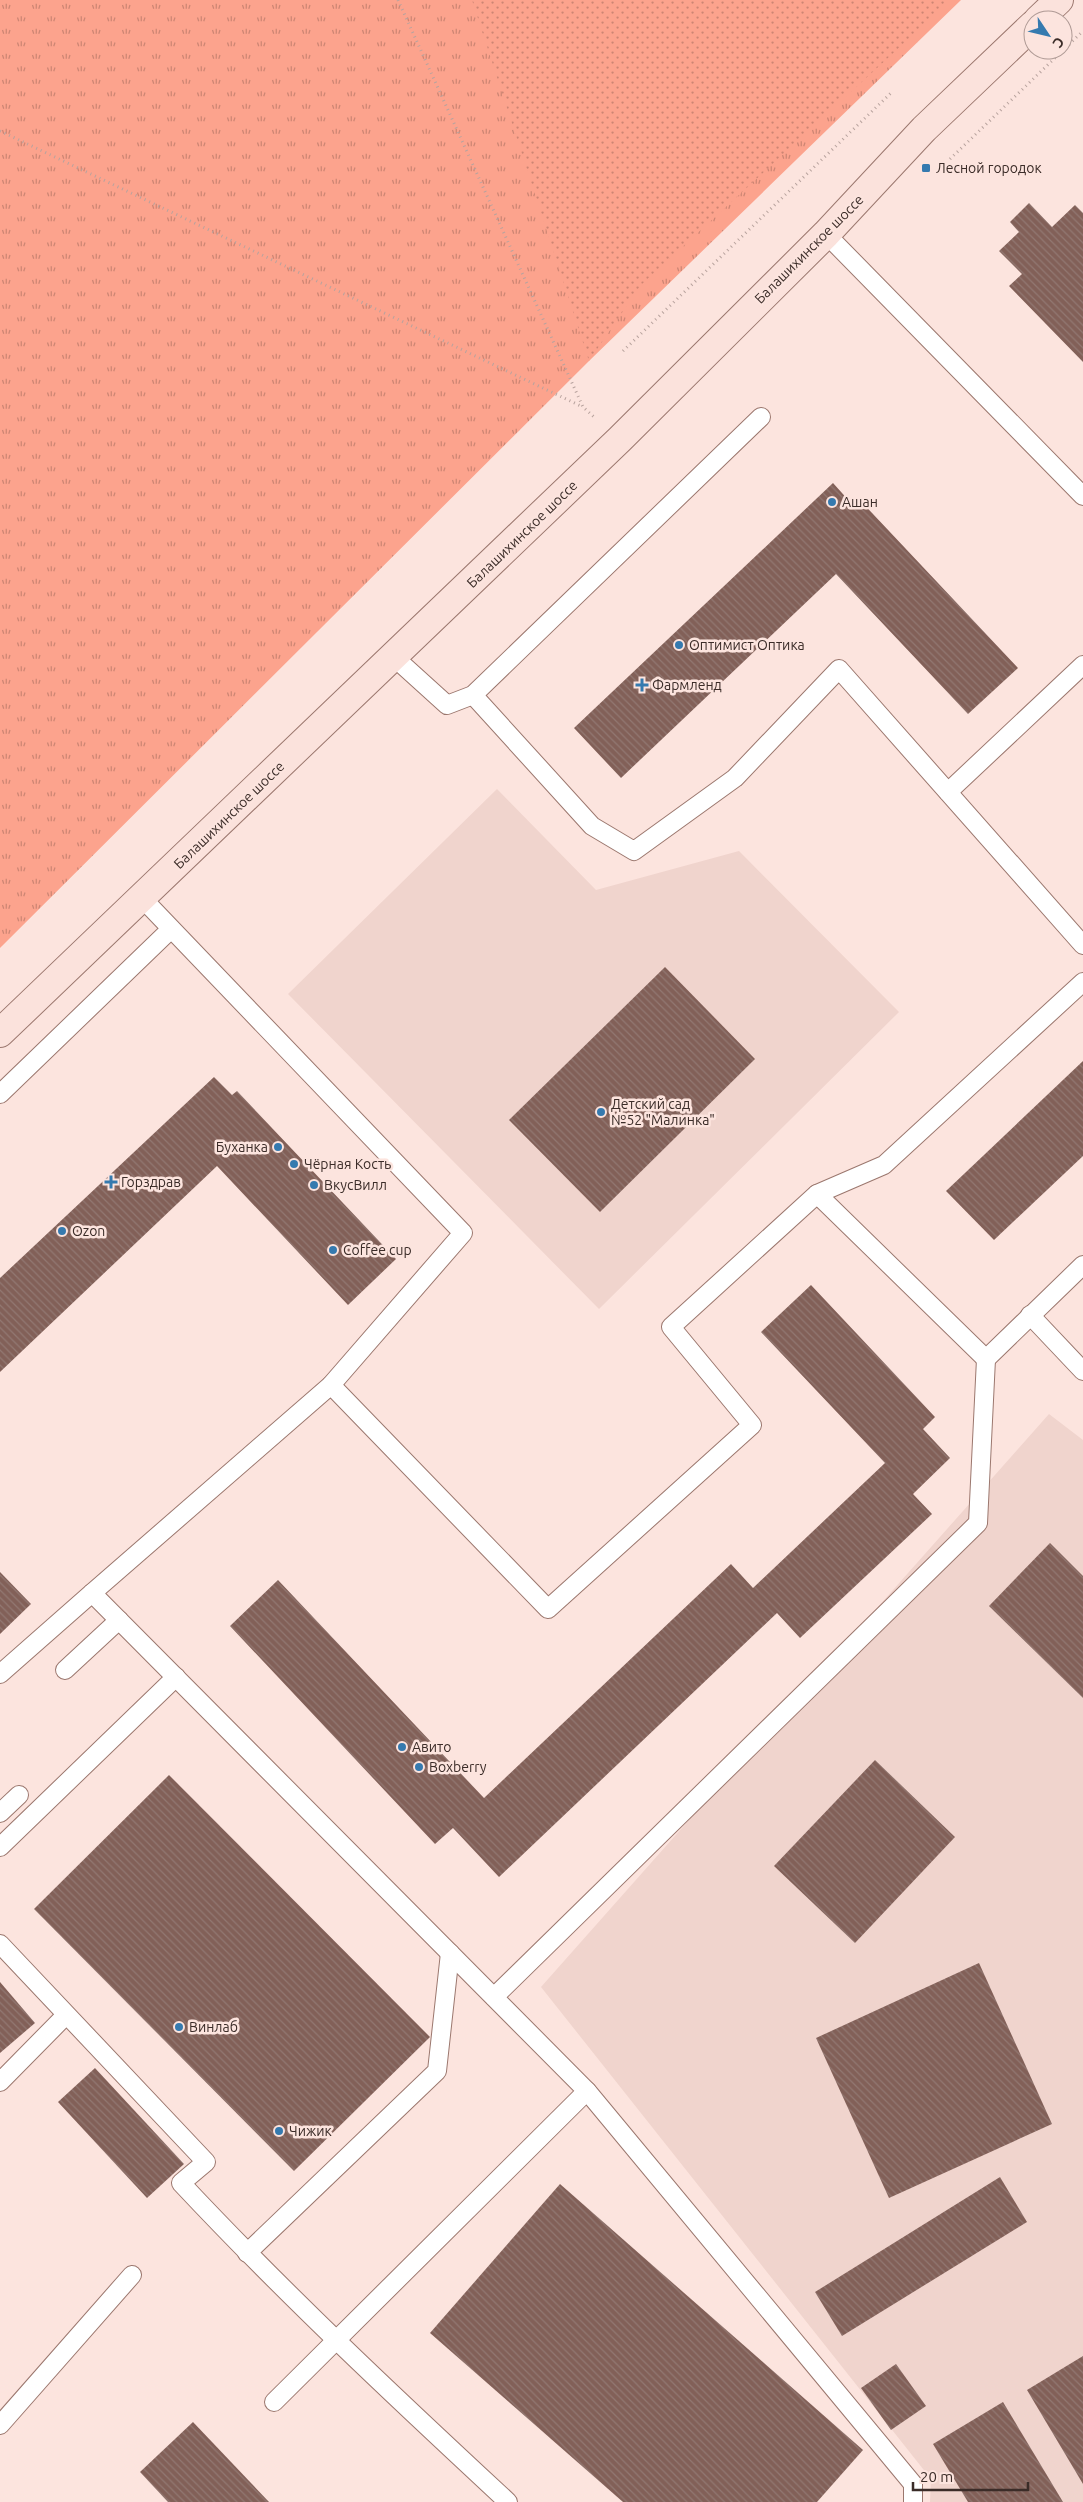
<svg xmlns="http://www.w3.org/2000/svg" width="1083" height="2502" font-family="Ubuntu,sans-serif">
<defs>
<pattern id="grass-tufts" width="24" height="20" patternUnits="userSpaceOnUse" patternTransform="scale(1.25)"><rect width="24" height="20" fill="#fca38d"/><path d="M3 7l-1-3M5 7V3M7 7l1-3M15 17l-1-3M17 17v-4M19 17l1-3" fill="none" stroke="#cd8573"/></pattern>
<pattern id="garden-dots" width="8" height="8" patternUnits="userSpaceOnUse" patternTransform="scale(1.25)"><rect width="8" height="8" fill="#fca38d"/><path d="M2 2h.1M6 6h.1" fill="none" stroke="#cd8573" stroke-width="1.8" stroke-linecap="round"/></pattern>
<pattern id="building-back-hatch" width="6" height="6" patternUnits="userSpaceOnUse" patternTransform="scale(1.25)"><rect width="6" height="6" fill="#826058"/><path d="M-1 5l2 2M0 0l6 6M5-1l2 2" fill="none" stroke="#927872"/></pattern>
</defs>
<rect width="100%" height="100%" fill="#fce4de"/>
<!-- built -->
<g fill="#f0d4cd">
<polygon points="497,789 596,890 739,851 899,1012 599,1309 288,994"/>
<polygon points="1049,1414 1083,1440 1083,2502 930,2502 931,2479 541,1987"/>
</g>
<!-- grass -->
<polygon fill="url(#grass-tufts)" points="0,0 961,0 589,361 0,948"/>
<!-- garden -->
<polygon fill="url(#garden-dots)" points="472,0 951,0 641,285 589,361"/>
<!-- building -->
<g fill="url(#building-back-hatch)">
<polygon points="1029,203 1052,227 1075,205 1083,213 1083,362 1009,286 1022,274 999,251 1019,232 1010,222"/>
<polygon points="833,483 851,503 857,497 1018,668 968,714 836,574 621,778 574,728"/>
<polygon points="665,967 755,1059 600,1212 509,1120"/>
<polygon points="1083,1061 1083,1156 994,1240 946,1191"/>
<polygon points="214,1077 232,1095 237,1091 396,1259 348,1305 217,1166 0,1372 0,1278"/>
<polygon points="811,1285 935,1417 923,1429 950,1458 913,1494 932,1514 800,1638 777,1613 499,1877 453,1828 435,1844 230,1626 278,1580 484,1798 731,1564 753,1588 885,1463 761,1332"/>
<polygon points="1050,1543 1083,1576 1083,1698 989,1606"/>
<polygon points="0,1572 31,1604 0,1634"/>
<polygon points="875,1760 955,1837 855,1943 774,1866"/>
<polygon points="169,1775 430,2037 294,2171 34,1909"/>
<polygon points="979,1963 1052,2124 889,2198 816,2038"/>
<polygon points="0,1982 35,2023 0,2053"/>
<polygon points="95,2068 184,2164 147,2198 58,2102"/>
<polygon points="1000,2177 1027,2222 842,2336 815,2292"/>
<polygon points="560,2184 863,2450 817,2502 623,2502 430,2333"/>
<polygon points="1083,2356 1083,2484 1027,2390"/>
<polygon points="896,2364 926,2406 891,2430 861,2388"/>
<polygon points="1003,2402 1063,2502 968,2502 933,2444"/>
<polygon points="193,2422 269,2502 168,2502 140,2472"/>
</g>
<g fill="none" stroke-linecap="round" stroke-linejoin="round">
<defs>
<g id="lane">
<polyline points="826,234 1083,496"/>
<polyline points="394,657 447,705 473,695 761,417"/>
<polyline points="473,695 592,826 634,851 735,778 839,669 1083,945"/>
<polyline points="948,792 1083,665"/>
<polyline points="142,898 463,1233 331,1385"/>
<polyline points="0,1094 171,929"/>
<polyline points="817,1194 986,1359 1083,1265"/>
<polyline points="1030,1315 1083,1371"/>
<polyline points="65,1670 119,1620"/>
<polyline points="0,1674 92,1593"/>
<polyline points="0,1813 19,1795"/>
<polyline points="0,1847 176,1677"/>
<path d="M0,1944L206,2162L181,2183C285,2294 396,2398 508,2502"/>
<polyline points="494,1997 978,1523 986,1359"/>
<polyline points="0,2082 66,2015"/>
<polyline points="587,2091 913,2484 913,2502"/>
<polyline points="247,2253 437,2071 450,1953"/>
<polyline points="274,2402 587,2091 92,1593 331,1385 548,1609 752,1425 671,1327 817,1194 884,1165 1083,982"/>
<polyline points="0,2425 132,2275"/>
</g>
<g id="secondary">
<polyline points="1038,20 1059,0"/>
<polyline points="0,1033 620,439 826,234 924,129 1033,25"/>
</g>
</defs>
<!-- lane casing -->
<use href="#lane" stroke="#9b776e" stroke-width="20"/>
<!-- secondary casing -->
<use href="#secondary" stroke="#9b776e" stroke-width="30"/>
<!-- path -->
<g stroke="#b8a39e" stroke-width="3" stroke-dasharray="1 4" stroke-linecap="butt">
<polyline points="398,0 583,407 594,417"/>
<polyline points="0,131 583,407"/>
<polyline points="950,159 1083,31"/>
<polyline points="623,351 891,93"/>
</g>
<!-- lane -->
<use href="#lane" stroke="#fff" stroke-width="18"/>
<!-- secondary -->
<use href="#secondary" stroke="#fbe2dc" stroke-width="28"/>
</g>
<!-- markers -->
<g fill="#357aaf" stroke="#fce4de" stroke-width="2">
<rect x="921" y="163" width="10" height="10" rx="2.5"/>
<circle cx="832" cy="502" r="5"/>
<circle cx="679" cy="645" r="5"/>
<path d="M639.5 677.5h5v5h5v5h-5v5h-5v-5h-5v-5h5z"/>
<circle cx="601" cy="1112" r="5"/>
<circle cx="278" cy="1147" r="5"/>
<circle cx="294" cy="1164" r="5"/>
<path d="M108.5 1174.5h5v5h5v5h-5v5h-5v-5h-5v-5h5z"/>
<circle cx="314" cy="1185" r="5"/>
<circle cx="62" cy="1231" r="5"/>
<circle cx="333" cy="1250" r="5"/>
<circle cx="402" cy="1747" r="5"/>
<circle cx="419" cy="1767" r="5"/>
<circle cx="179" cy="2027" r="5"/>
<circle cx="279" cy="2131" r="5"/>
</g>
<g text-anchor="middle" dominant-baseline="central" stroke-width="5" stroke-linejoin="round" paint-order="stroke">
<!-- poi labels -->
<g font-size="14" fill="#3b2c28" stroke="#fce4de" text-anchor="start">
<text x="936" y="168">Лесной городок</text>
<text x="842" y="502">Ашан</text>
<text x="689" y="645">Оптимист Оптика</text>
<text x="652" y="685">Фармленд</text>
<text x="611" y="1104">Детский сад<tspan x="611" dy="16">№52 "Малинка"</tspan></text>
<text x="268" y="1147" text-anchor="end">Буханка</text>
<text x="304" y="1164">Чёрная Кость</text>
<text x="121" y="1182">Горздрав</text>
<text x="324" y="1185">ВкусВилл</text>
<text x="72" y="1231">Ozon</text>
<text x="343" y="1250">Coffee cup</text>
<text x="412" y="1747">Авито</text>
<text x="429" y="1767">Boxberry</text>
<text x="189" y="2027">Винлаб</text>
<text x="289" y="2131">Чижик</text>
</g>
<!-- street labels -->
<g font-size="14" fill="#3b2c28" stroke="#fce4de">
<text transform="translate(809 249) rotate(-45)">Балашихинское шоссе</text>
<text transform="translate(522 534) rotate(-44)">Балашихинское шоссе</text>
<text transform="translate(229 815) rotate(-44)">Балашихинское шоссе</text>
</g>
</g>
<!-- north arrow -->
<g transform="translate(1048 35) rotate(125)"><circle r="24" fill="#fce4de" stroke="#af9a95"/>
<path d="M0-4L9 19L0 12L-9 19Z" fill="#357aaf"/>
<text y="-8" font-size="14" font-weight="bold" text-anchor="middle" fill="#3b2c28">С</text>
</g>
<!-- scale -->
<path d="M913 2482v8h115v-8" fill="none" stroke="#3b2c28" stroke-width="2.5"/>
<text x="920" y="2482" font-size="15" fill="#3b2c28" stroke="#fce4de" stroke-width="4" paint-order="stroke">20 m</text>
</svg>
